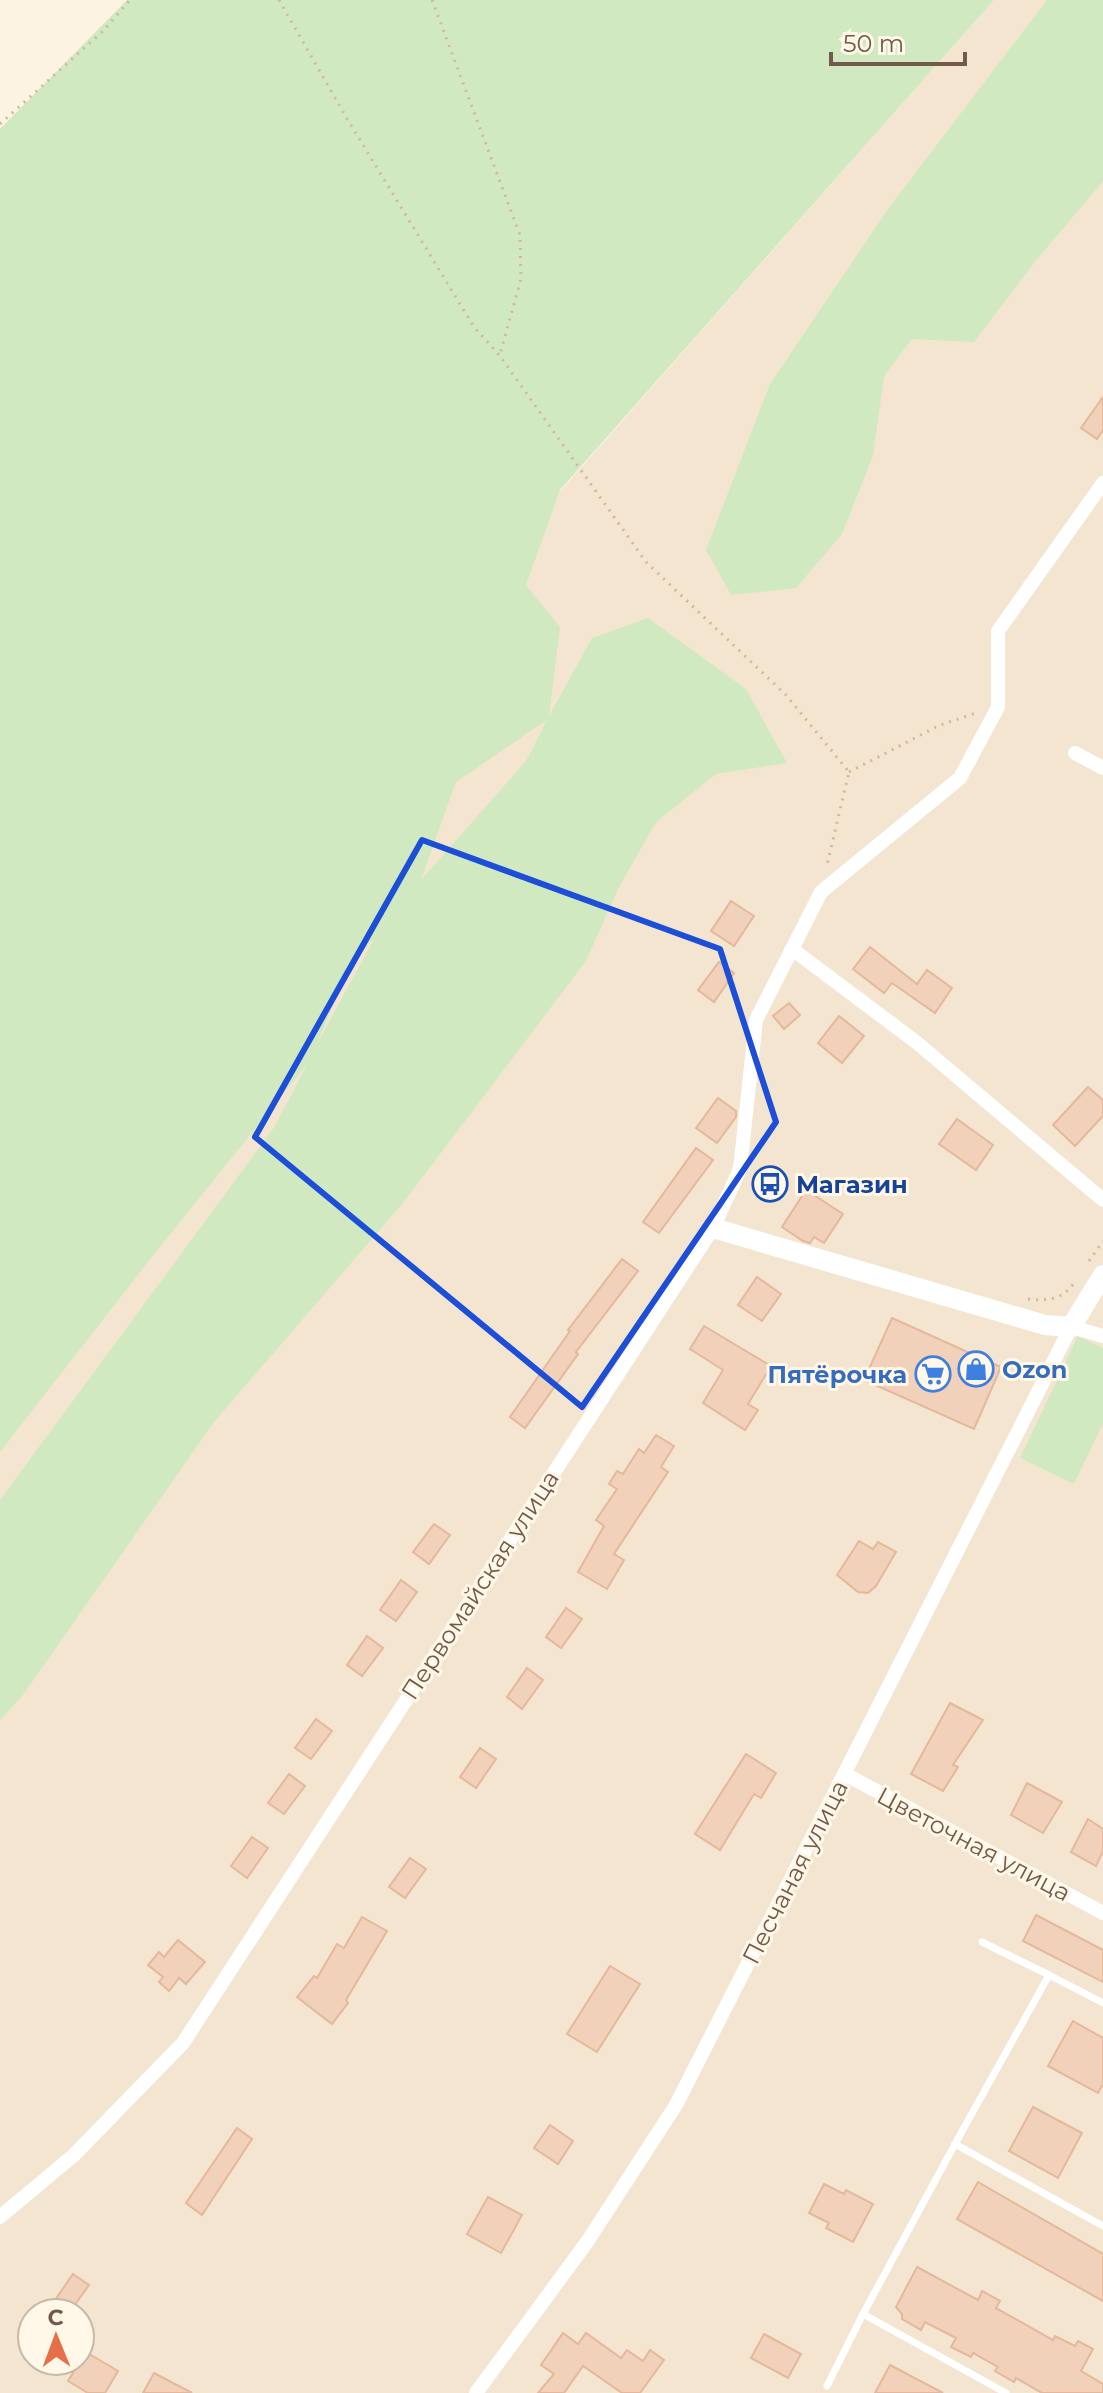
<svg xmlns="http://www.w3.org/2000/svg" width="1103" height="2393" font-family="Montserrat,sans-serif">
<rect width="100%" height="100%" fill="#fcf3e2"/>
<!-- residential -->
<path fill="#f4e5d0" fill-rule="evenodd" d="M994,0H1103V2393H0V1126ZM32,2313H80V2361H32Z"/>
<!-- green -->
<g fill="#d0e9c1" fill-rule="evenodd">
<path d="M127,0H994L560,490L526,585L560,627L549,716L592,638L648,618L746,689L787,763L716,774L656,822L618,889L586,961L403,1203L214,1422L23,1695L0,1720V1500L273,1129L308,1063L151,1258L0,1452V129ZM547,720L526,761L421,880L456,782ZM372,940L373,941L316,1046L348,970Z"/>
<polygon points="1047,0 1103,0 1103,181 1034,263 974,342 912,339 884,376 873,456 842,534 796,588 731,595 706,550 770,384 888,209"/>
<polygon points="1078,1336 1103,1348 1103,1423 1074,1484 1020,1458"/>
</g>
<!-- building -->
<g fill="#f1d1ba" stroke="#e4b89a" stroke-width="2">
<polygon points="1103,397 1103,430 1097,439 1081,428"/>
<polygon points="731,901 754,916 734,946 711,931"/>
<polygon points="870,947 917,984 927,970 952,988 935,1013 892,983 884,993 853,969"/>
<polygon points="719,962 734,973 714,1002 698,990"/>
<polygon points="789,1003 800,1015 784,1029 773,1016"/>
<polygon points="839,1016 864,1036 842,1063 818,1043"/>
<polygon points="1088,1087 1103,1100 1103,1116 1075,1146 1053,1125"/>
<polygon points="718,1098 736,1111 736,1117 717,1143 696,1128"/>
<polygon points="957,1119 993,1145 976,1170 939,1144"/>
<polygon points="696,1148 713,1160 659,1233 643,1222"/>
<polygon points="806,1190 843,1214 824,1243 814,1237 810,1243 803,1241 782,1227"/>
<polygon points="622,1259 638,1271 576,1352 578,1354 525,1428 510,1417 570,1331 568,1330"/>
<polygon points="757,1277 781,1294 762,1321 738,1305"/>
<polygon points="892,1318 1001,1367 974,1429 864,1380"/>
<polygon points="704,1326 771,1366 748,1404 758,1410 745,1430 703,1403 723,1370 690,1349"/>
<polygon points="656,1435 674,1446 661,1467 668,1472 614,1554 624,1560 607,1589 578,1572 604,1526 596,1520 617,1489 609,1484 617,1471 623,1474 639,1449 644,1453"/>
<polygon points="434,1524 450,1535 429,1564 413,1552"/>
<polygon points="859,1541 873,1549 878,1542 896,1552 876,1586 868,1593 858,1592 837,1575"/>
<polygon points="401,1580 417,1592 396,1621 380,1610"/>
<polygon points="566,1608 582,1619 561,1648 546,1637"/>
<polygon points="367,1636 383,1648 362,1676 347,1665"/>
<polygon points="527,1668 543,1680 522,1709 507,1697"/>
<polygon points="950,1703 983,1720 953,1765 958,1767 943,1791 911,1774"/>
<polygon points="316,1719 332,1731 311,1759 295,1748"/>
<polygon points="480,1748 496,1759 476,1788 460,1777"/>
<polygon points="746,1754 776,1773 761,1798 754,1794 720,1850 695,1834"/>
<polygon points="289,1774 305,1786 284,1814 268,1803"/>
<polygon points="1027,1783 1062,1802 1043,1833 1011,1815"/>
<polygon points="1088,1819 1103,1829 1103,1851 1096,1866 1071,1852"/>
<polygon points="252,1837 268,1848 247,1878 231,1866"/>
<polygon points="410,1858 426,1869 405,1898 389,1887"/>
<polygon points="1036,1915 1103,1950 1103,1982 1023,1941"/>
<polygon points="362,1917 387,1931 346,2000 348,2003 332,2024 297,1997 314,1976 317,1978 337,1944 344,1948"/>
<polygon points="178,1940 205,1962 186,1984 179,1978 169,1991 159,1982 163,1977 148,1965 159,1952 164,1957"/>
<polygon points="610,1966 640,1984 597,2052 567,2034"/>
<polygon points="1073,2021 1103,2038 1103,2084 1098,2093 1048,2066"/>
<polygon points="1033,2107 1082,2133 1058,2178 1009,2151"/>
<polygon points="550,2125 573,2141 558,2164 534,2148"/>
<polygon points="237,2128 252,2139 202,2215 186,2203"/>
<polygon points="978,2182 1103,2254 1103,2301 957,2219"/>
<polygon points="824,2184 844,2194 846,2190 873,2204 853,2242 826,2228 829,2223 809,2213"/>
<polygon points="488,2197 522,2215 501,2253 467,2234"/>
<polygon points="917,2267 978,2300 982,2291 1000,2301 996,2308 1053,2340 1055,2336 1075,2346 1078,2341 1093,2349 1081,2371 1103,2384 1103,2393 1042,2393 1016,2378 1014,2382 995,2371 998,2367 973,2353 971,2357 951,2347 956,2338 925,2322 921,2330 902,2319 902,2314 896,2307"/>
<polygon points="73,2274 89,2285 69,2313 67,2313 53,2303"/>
<polygon points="563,2333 578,2344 586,2333 621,2358 627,2350 643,2361 650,2350 664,2360 640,2393 622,2393 583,2366 564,2393 538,2393 554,2374 541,2365"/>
<polygon points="764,2334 801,2354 788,2378 751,2358"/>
<polygon points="86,2352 118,2371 105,2393 88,2393 68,2381"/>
<polygon points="890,2365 943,2393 875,2393"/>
<polygon points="154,2373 192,2393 143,2393"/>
</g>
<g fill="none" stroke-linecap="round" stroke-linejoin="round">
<!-- path -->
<g stroke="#d6b59d" stroke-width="3" stroke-dasharray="2 6" stroke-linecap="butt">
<polyline points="279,0 346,117 474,327 500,356 646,562 786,695 849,772 827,865"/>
<polyline points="432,0 520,235 521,279 500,354"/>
<polyline points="0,124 102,32 130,0"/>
<polyline points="849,772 940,725 976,713"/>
<polyline points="1089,1261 1103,1241"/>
<path d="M1028,1299C1047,1301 1062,1300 1074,1283"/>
</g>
<!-- lane -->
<g stroke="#fff" stroke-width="7">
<polyline points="982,1942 1049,1975"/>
<polyline points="1103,2003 1049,1975 955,2144 1103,2226"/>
<polyline points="955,2144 863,2314 1006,2393"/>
<polyline points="827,2386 863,2314"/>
</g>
<!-- street -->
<g stroke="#fff" stroke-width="14">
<polyline points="1075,753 1103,768"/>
<polyline points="792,949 916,1042 1103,1200"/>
<polyline points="845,1774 1103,1913"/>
<polyline points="0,2217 74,2155 183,2043 713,1228 740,1169 756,1020 821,892 960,778 998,707 998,631 1103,483"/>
<polyline points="476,2393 587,2242 676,2105 1071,1327 1103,1336"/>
</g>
<!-- secondary -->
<polyline stroke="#fff" stroke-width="20" points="713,1228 1045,1325 1071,1327 1103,1275"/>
</g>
<!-- marked area -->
<path fill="none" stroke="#1d4ed8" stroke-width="6" stroke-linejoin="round" d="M422,840L720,949L776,1122L582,1407L255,1137Z"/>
<!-- icons -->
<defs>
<symbol id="bus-ring" viewBox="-11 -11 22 22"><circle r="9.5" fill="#fff7e8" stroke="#1a4fb4" stroke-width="1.5"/><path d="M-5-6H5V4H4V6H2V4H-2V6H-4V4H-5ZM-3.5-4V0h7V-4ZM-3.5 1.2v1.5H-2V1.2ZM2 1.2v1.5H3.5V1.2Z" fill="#1a4fb4"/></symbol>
<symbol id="shop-ring" viewBox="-11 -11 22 22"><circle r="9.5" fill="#fff7e8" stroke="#3f7fe0" stroke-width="1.5"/><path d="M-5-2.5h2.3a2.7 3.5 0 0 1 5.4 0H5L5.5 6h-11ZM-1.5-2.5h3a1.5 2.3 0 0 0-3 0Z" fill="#3f7fe0"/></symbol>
<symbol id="supermarket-ring" viewBox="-11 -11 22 22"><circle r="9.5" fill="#fff7e8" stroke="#3f7fe0" stroke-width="1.5"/><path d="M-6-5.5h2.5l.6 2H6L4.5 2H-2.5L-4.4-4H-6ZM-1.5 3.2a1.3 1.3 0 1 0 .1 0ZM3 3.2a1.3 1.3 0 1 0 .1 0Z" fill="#3f7fe0"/></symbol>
</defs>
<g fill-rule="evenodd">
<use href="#bus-ring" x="750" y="1164" width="40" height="40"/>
<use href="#shop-ring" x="956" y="1349" width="40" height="40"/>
<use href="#supermarket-ring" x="913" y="1354" width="40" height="40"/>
</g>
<g text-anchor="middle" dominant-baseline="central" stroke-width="6" stroke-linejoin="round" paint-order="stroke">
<!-- transit labels -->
<g font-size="24" font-weight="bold" fill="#164399" stroke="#fff7e8" text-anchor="start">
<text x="796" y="1184">Магазин</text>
</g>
<!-- shop labels -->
<g font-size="24" font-weight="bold" fill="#366cbe" stroke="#fff7e8" text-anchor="start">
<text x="1002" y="1369">Ozon</text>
<text x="907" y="1374" text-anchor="end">Пятёрочка</text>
</g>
<!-- street labels -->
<g font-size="24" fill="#735949" stroke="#fff7e8">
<text transform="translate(480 1585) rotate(-57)">Первомайская улица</text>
<text transform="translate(974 1844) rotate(28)">Цветочная улица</text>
<text transform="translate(795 1872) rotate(-63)">Песчаная улица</text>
</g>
</g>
<!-- north arrow -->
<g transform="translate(56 2337) rotate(359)"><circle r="38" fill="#fff7e8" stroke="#c7b8a8" stroke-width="2"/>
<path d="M0-6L14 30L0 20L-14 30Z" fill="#e66f47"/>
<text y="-12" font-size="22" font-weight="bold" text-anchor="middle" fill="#735949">С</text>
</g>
<!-- scale -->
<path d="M831 52v12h134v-12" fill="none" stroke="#735949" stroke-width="4"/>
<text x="843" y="52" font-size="24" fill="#735949" stroke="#fff7e8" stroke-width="6" paint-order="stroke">50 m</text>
</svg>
